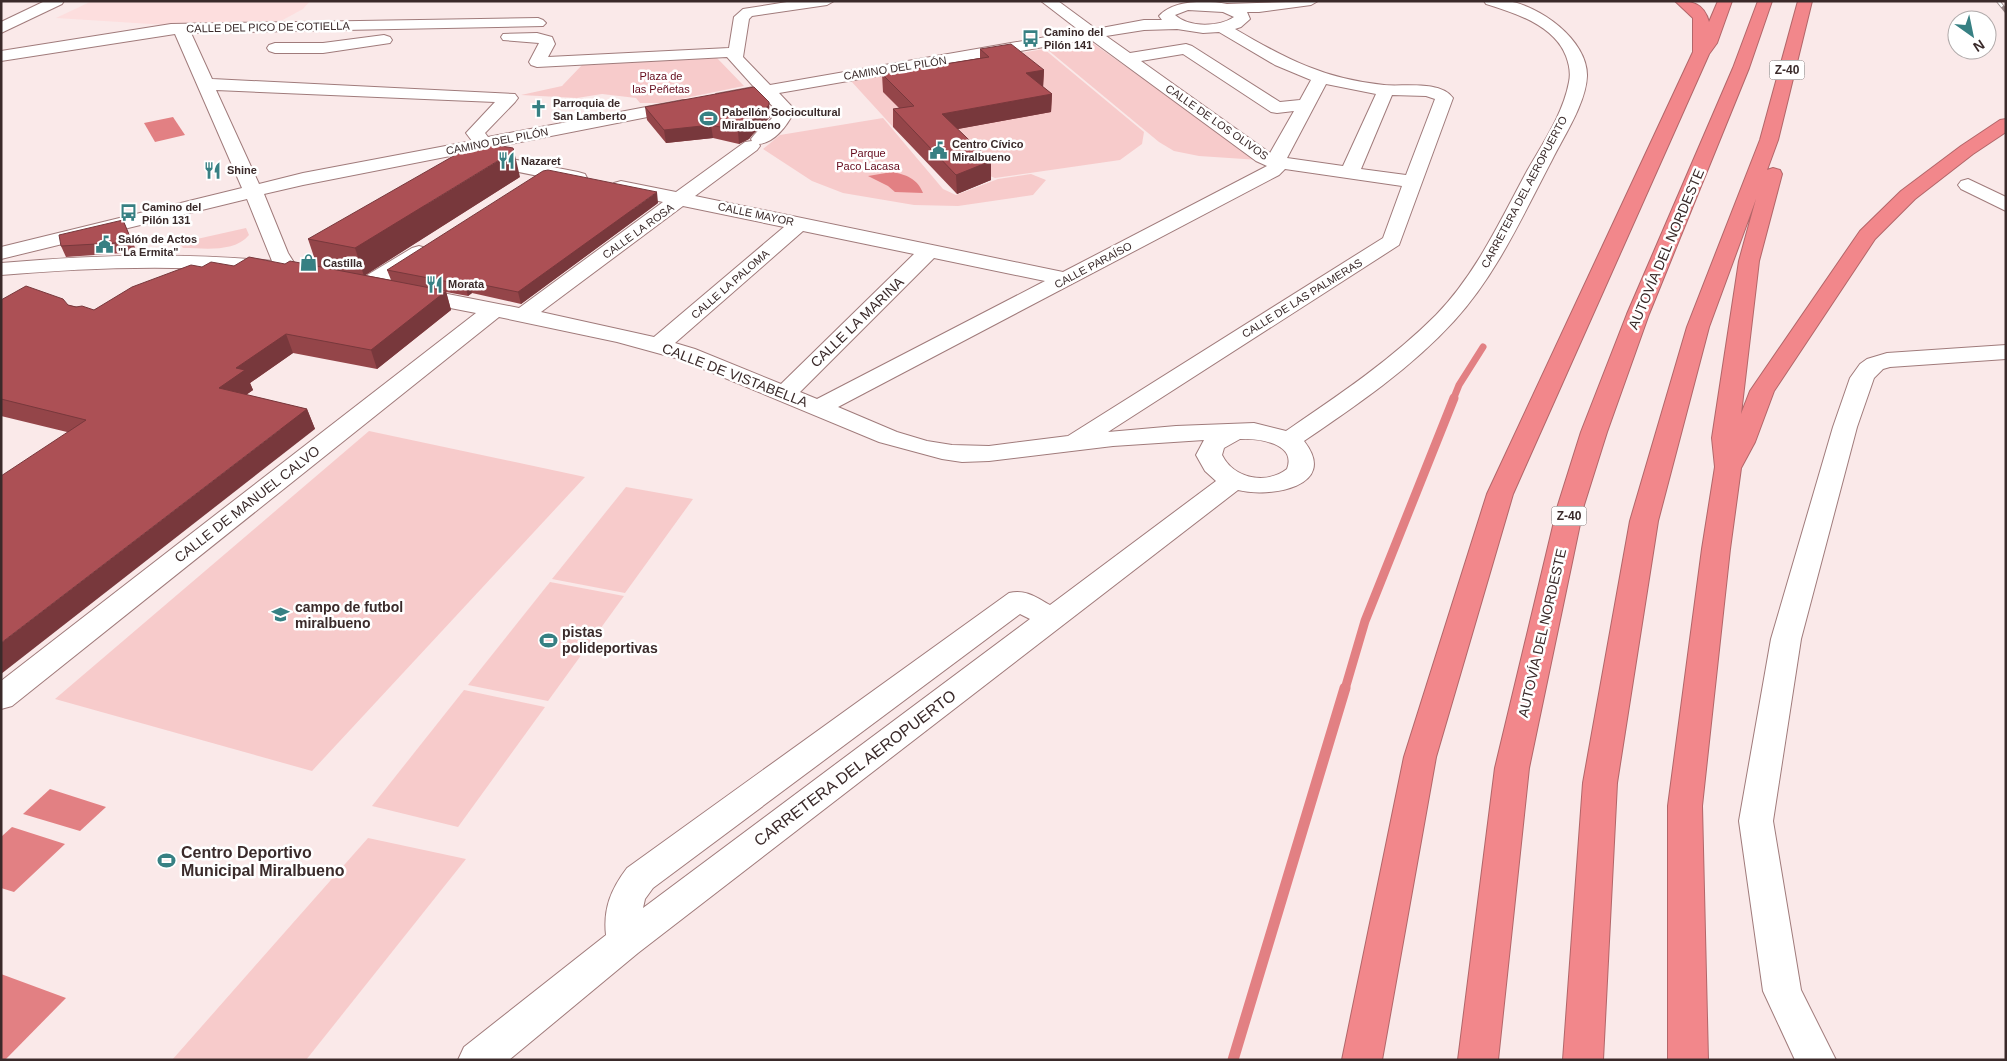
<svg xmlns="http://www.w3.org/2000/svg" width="2007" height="1061" font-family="Helvetica,sans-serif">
<rect width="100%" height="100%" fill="#fae9e9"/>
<!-- built -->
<polygon fill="#fddede" points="92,1 310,1 303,9 279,22 167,25 56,18"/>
<!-- green -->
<g fill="#f7cbcb">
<polygon points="1091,42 1259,160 1199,156 1174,151 1159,142 1048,50"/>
<polygon points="1044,49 1144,132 1142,144 1120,160 995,178 985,174 931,120 893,127 851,81"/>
<polygon points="717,58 744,86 661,103 640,103 636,98 602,94 577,98 521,95 562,86 582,65"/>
<polygon points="883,118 943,189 956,195 998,179 1031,174 1046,180 1033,195 958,206 914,205 843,193 812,181 763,149 780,135"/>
<path d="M246,228L249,235C234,253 204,248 183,248L179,243Z"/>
<polygon points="369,431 585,477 312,771 55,699"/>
<polygon points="626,487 693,499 625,593 552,579"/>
<polygon points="550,582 624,596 548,701 468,685"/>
<polygon points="464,690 545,707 458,827 372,806"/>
<polygon points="368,838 466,859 306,1060 172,1060"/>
</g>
<!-- water -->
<g fill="#e28083">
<polygon points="173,117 185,135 155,142 144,123"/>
<path d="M892,172C905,174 918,179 923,193L895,192L888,186L868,176Z"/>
<polygon points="50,789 106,807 80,831 23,814"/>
<polygon points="12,827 65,844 14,892 1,888 1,837"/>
<polygon points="1,974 66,998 5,1060 1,1060"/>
</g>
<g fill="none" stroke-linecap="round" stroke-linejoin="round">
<!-- stream-far2 -->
<polyline stroke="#e28083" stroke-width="7" points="1453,400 1459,385 1483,347"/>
<!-- stream-far1 -->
<polyline stroke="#e28083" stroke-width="9" points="1345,689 1365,621 1454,398"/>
<!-- stream -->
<polyline stroke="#e28083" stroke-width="11" points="1233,1060 1345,688"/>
<defs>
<g id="minor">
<polygon points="45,1 64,1 62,4 1,33 1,22"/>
<path d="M793,1H834L827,5L752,16L749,19L743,57L770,85L1080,31L1041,1H1058L1096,29L1144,20H1162L1159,16C1173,0 1206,0 1227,4L1318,1L1311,5L1259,12H1247L1250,19L1241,27L1235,29C1286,59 1324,79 1384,85C1403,87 1440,80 1453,98L1399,245L1108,432L1176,426L1254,423L1286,431C1339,395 1391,360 1436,315C1476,274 1500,221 1527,171C1543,143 1563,114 1569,82C1571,73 1569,64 1566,56C1554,25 1515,13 1486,4L1484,1C1491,1 1499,1 1507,1C1539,5 1588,40 1587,76C1586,103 1564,136 1552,160C1523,215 1497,274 1454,321C1411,368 1357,405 1304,441C1340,487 1269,498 1238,490L638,953L509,1060H458L464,1047L606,935C603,909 611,889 627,868L1009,593C1025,589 1036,597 1050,605L1216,481L1205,471L1196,455L1204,440L1113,446L989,461L962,462L942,459L879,442L679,359L617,342L499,317L12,706L1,709V681L476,313L404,299L401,294L404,289L412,287L519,308L663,202L614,191L611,187L614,183L621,181L676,192L745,142L752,141L751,139C759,127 769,125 777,111L763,96L722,103L716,102L713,98L716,94L754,87L727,57L537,67L531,65L529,62L539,43L503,40L501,37L503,34L537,33L552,37L555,44L548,57L729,48L734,17L743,9ZM1188,10L1223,12L1234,17C1219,27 1189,28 1175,15ZM1177,29L1203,33L1219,32L1275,65L1311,80L1300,100L1280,102L1192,46L1186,44L1130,53L1106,36L1144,30ZM1090,39L1256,161L1267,166L1063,272L695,196L757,150L760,146L759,144C776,142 788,124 795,110L779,93ZM1183,54L1271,112L1277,113L1294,111L1270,153L1141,61ZM1326,84L1376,94L1343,166L1287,158ZM1392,95L1426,96L1435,99L1406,175L1361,169ZM1285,169L1402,186L1383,238L1068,436L989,446L952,445L927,441L897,432L838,407L1279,175ZM683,206L784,227L654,337L541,312ZM803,231L914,254L781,384L695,349L675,343ZM934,258L1045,281L817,399L800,392ZM1240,439C1258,438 1297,443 1287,469C1266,485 1234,479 1222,455L1224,448ZM1020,614L1030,619L643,908L645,899L653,888Z"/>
<path d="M538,18L543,20L546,23L543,26L191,33L212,79L515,94L518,98L515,102L485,133L488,137L683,100L689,101L692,105L689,109L683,110L303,185L264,194L288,253L298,269L294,273L287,275C268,271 246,271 226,270C151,265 76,269 1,275V263C92,255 182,252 272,261L247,199L1,259V247L242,188L175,34L1,61V51L171,24ZM216,90L495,102L466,133L472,141L303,173L259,184Z"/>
<polygon points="384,35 390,37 392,40 390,43 323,53 275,53 269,51 267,48 269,45 275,43 323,43"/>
<polygon points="481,153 578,172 585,174 587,178 585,182 578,184 474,163 472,159 474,155"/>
<polygon points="1968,179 2006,197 2006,211 1961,189 1958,185 1961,181"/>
<polygon points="419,246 426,248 429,252 426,256 375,290 367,291 359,290 356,285 359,280 412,248"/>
<polygon points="2006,345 2006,359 1890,367 1883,369 1874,378 1857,427 1801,639 1773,821 1801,990 1836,1060 1795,1060 1763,991 1739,821 1771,639 1833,427 1850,378 1860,364 1867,359 1887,353"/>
</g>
<g id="highway">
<path d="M1675,1C1692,1 1704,3 1709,22L1718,1H1732L1717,43L1709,54L1513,494L1436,757L1382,1060H1342L1404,757L1487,494L1693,52V18Z"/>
<polygon points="1758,1 1772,1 1749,68 1649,314 1607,432 1584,505 1529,768 1498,1060 1458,1060 1495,768 1558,505 1581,432 1627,314 1733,68"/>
<polygon points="1798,1 1812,1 1778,140 1767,170 1773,168 1780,170 1782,174 1759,261 1741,414 1750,391 1860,231 1901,191 1961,146 2000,120 2006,119 2006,132 1973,154 1915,199 1875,239 1774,391 1755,442 1741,468 1730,549 1702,806 1708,1060 1668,1060 1668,806 1702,549 1715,467 1712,438 1739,261 1756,199 1709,327 1658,521 1617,783 1603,1060 1563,1060 1583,783 1630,521 1687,327 1760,140"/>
</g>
</defs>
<!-- minor casing -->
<use href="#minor" stroke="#a07b7b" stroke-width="2"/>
<!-- highway casing -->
<use href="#highway" stroke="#b26669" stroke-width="2"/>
<!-- minor -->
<use href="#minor" fill="#fff" fill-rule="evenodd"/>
<!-- highway -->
<use href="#highway" fill="#f2878b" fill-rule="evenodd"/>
<defs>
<polyline id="rail" points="1998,1 2006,11"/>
</defs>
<!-- rail casing -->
<use href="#rail" stroke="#988787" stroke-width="4"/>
<!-- rail -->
<use href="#rail" stroke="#fff" stroke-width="2.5" stroke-dasharray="7" stroke-linecap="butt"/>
</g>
<!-- wall -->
<g fill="#944549">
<polygon points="980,49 1044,70 1043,87 1052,94 1051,112 957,129 991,180 957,194 893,127 893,109 899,108 883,92 882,74 980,58"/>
<polygon points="645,107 770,114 770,117 753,134 749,139 739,144 713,138 666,143 647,120"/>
<polygon points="520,177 365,275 391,280 387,270 658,203 521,304 472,293 468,296 446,292 451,310 377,369 293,353 250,383 253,390 246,395 307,409 315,429 67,432 1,416 1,300 68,305 94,310 202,267 285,264 317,266 308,239"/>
<polygon points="123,220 137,252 66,257 61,246"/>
</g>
<!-- shaded-wall -->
<g fill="#78383c">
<polygon points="1044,70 1043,88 1026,73"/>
<polygon points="1052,94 1051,112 942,132 942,114"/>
<polygon points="769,102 770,117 753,134 749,139 739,144 738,131 751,121"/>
<polygon points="711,125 713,138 666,143 664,130"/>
<polygon points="514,151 520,177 364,276 355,248"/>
<polygon points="991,161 991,180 957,194 956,175"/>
<polygon points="657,192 658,203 521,304 518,292"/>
<polygon points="469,282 472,293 468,296 465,285"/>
<polygon points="446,291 451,310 377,369 371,350"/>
<polygon points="286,334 293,353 250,383 253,390 227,408 219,388 236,368"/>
<polygon points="307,409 315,429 1,674 1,643"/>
</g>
<!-- building -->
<g fill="#ac5055" stroke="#78383c">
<polygon points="1011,44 1044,70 1026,73 1052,94 942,114 991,161 956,175 893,109 914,106 882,74 989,57 980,49"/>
<polygon points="754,87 769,102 769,105 751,121 748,127 738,131 711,125 664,130 645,107"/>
<polygon points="478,142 513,148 514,151 355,248 308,239"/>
<polygon points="548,170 657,192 518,292 469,282 465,285 387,270 543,171"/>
<polygon points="123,220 132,242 61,246 59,235"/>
<polygon points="249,257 285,264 290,261 446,291 371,350 286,334 236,368 245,370 219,388 307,409 1,643 1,476 86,420 1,399 1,300 26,286 63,299 68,305 76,307 82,306 94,310 132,287 191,265 202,267 211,262 234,266"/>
</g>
<!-- icons -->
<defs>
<symbol id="bus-bare" viewBox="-9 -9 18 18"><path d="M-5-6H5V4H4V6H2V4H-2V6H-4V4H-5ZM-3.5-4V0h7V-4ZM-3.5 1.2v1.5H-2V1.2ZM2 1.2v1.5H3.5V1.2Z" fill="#378083" stroke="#fff" stroke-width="2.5" paint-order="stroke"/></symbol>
<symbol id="church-bare" viewBox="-9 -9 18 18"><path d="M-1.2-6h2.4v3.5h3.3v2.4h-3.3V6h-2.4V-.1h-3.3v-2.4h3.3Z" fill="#378083" stroke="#fff" stroke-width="2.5" paint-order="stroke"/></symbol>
<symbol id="stadium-bare" viewBox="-9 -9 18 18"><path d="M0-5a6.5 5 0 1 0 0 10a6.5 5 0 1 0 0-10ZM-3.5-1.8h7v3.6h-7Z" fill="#378083" stroke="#fff" stroke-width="2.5" paint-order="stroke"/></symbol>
<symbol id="civic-bare" viewBox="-9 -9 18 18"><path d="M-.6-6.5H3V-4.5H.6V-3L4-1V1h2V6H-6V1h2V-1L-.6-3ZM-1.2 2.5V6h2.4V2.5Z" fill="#378083" stroke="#fff" stroke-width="2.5" paint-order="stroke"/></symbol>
<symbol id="restaurant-bare" viewBox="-9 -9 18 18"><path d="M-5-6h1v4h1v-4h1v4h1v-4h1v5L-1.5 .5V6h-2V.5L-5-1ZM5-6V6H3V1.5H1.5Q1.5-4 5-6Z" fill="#378083" stroke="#fff" stroke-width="2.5" paint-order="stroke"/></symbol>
<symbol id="shop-bare" viewBox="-9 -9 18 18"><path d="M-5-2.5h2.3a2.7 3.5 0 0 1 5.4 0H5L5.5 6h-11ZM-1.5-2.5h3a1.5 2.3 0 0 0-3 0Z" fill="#378083" stroke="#fff" stroke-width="2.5" paint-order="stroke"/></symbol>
<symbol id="university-bare" viewBox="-9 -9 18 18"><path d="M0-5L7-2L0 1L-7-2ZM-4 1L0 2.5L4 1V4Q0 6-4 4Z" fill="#378083" stroke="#fff" stroke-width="2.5" paint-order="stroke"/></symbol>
</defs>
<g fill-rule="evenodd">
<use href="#bus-bare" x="1018" y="26" width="25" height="25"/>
<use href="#church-bare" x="526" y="96" width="25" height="25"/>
<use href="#stadium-bare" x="696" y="106" width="25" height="25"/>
<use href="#civic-bare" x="926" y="138" width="25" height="25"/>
<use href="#restaurant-bare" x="494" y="148" width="25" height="25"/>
<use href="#restaurant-bare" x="200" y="158" width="25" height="25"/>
<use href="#bus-bare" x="116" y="200" width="25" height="25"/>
<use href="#civic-bare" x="92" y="232" width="25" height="25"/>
<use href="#shop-bare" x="296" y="250" width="25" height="25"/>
<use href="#restaurant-bare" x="422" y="272" width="25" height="25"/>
<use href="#university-bare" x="268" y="602" width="25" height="25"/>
<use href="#stadium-bare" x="536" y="628" width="25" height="25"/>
<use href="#stadium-bare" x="154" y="848" width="25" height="25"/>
</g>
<g text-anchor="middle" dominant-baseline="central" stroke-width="5" stroke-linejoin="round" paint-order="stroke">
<!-- far-street labels -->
<g font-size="11" fill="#3a2a2a" stroke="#fff">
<text transform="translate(268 27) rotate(-1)">CALLE DEL PICO DE COTIELLA</text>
<text transform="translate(895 68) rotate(-9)">CAMINO DEL PILÓN</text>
<text transform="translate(1217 122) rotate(35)">CALLE DE LOS OLIVOS</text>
<text transform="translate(497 141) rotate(-11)">CAMINO DEL PILÓN</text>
<text transform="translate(1524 192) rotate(-62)">CARRETERA DEL AEROPUERTO</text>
<text transform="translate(756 214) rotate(12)">CALLE MAYOR</text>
<text transform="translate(638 231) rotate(-36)">CALLE LA ROSA</text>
<text transform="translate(1093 265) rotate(-28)">CALLE PARAÍSO</text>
<text transform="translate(730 284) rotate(-41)">CALLE LA PALOMA</text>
<text transform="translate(1302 298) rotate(-32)">CALLE DE LAS PALMERAS</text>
</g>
<!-- far-poi labels -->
<g font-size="11" font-weight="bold" fill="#3a2a2a" stroke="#fff" text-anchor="start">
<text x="1044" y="32">Camino del<tspan x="1044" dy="13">Pilón 141</tspan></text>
<text x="553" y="103">Parroquia de<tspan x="553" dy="13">San Lamberto</tspan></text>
<text x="722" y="112">Pabellón Sociocultural<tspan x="722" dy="13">Miralbueno</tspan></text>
<text x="952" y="144">Centro Cívico<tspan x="952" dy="13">Miralbueno</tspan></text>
<text x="521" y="161">Nazaret</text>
<text x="227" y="170">Shine</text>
<text x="142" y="207">Camino del<tspan x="142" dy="13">Pilón 131</tspan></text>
<text x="118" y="239">Salón de Actos<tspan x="118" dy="13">"La Ermita"</tspan></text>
<text x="323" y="263">Castilla</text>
<text x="448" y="284">Morata</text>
</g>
<!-- far-park labels -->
<g font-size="11" fill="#640a1b" stroke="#fff">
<text x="661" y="76">Plaza de<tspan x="661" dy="13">las Peñetas</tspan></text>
<text x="868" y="153">Parque<tspan x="868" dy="13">Paco Lacasa</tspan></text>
</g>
<!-- shield labels -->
<g fill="#fff" stroke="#756a6a" stroke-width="1">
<rect x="1769.5" y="60.5" width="35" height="19" rx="4"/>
<rect x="1551.5" y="506.5" width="35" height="19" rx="4"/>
</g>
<g font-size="12" font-weight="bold" fill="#3a2a2a">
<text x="1787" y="70">Z-40</text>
<text x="1569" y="516">Z-40</text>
</g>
<!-- street labels -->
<g font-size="14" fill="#3a2a2a" stroke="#fff">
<text transform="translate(1666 249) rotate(-67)">AUTOVÍA DEL NORDESTE</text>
<text transform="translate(857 322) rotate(-44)">CALLE LA MARINA</text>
<text transform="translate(735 375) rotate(21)">CALLE DE VISTABELLA</text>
<text transform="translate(247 504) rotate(-38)">CALLE DE MANUEL CALVO</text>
<text transform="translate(1542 633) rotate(-77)">AUTOVÍA DEL NORDESTE</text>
</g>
<!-- poi labels -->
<g font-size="14" font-weight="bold" fill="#3a2a2a" stroke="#fff" text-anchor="start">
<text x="295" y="607">campo de futbol<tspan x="295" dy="16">miralbueno</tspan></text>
<text x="562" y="632">pistas<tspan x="562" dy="16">polideportivas</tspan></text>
</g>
<!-- near-street labels -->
<g font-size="16" fill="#3a2a2a" stroke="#fff">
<text transform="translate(855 768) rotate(-37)">CARRETERA DEL AEROPUERTO</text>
</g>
<!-- near-poi labels -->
<g font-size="16" font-weight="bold" fill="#3a2a2a" stroke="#fff" text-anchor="start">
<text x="181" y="852">Centro Deportivo<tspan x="181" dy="18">Municipal Miralbueno</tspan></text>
</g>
</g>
<!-- border -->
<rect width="2007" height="1061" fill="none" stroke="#3a2a2a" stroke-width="5"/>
<!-- north arrow -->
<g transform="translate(1972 35) rotate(147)"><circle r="24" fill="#ffffff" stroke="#b0aaaa"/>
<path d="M0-4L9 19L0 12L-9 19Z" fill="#378083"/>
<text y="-8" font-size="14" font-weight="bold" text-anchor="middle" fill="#3a2a2a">N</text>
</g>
</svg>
